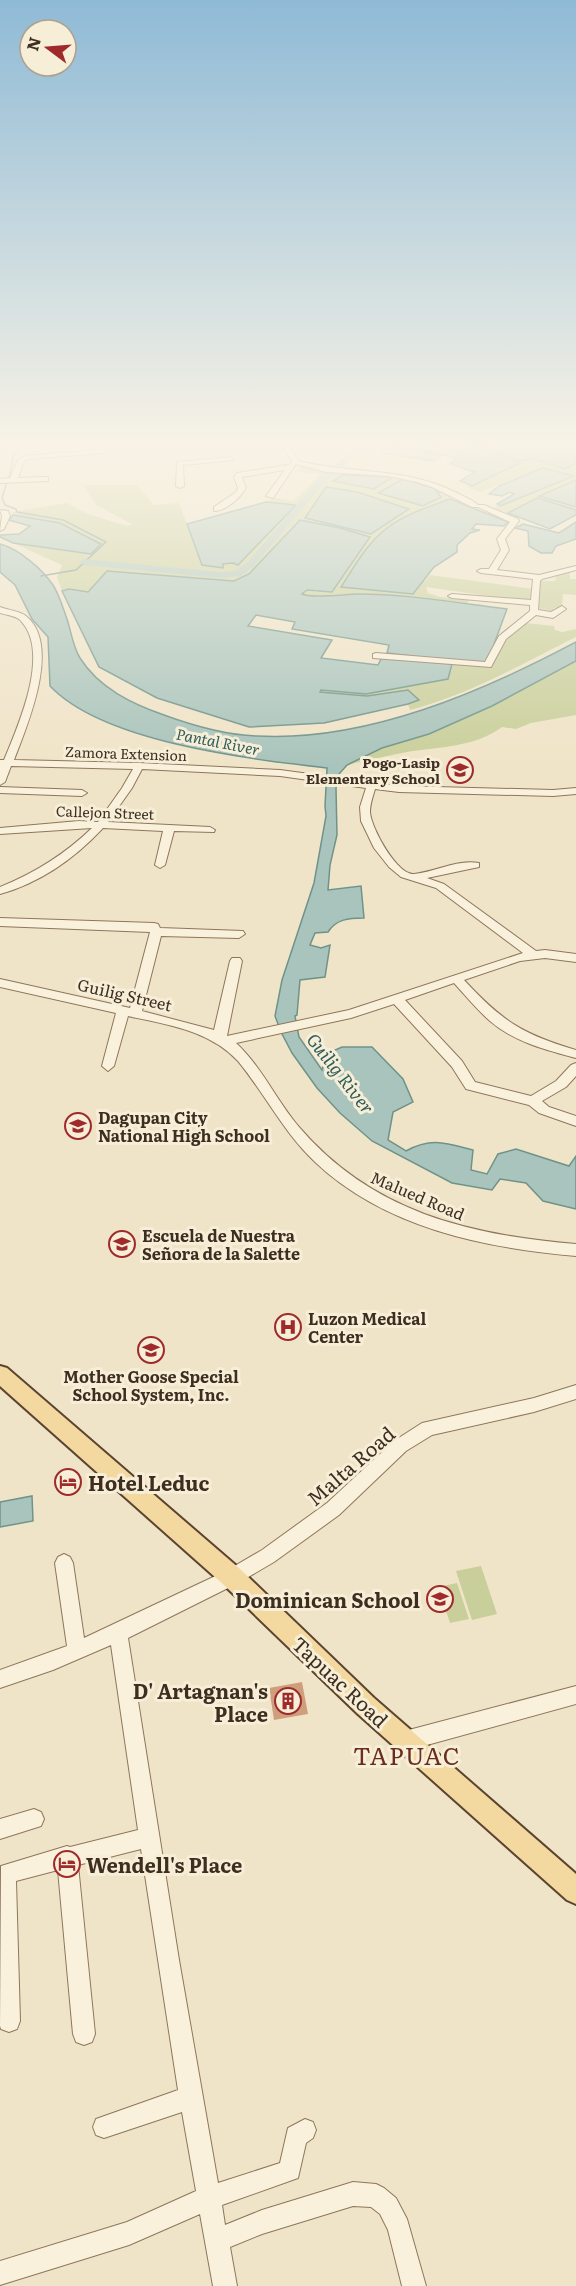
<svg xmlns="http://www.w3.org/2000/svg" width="576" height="2286" font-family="Literata,serif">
<rect width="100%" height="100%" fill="#f0e4c8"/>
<!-- green -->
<g fill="#c9cf9b" fill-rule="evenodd">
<polygon points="394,446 483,458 431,446 576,446 576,480 540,496 576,507 576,510 537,498 508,513 493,508 573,476 543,468 480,492 467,487 519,463 466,453 486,458 477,463"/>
<path d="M302,466C352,484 402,463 450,496V499L418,511L353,589L425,581L430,575L534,589L531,602L426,587L428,593L440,597L469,600L467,604C427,599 388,594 347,594C334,594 313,600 302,594L307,590L318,592L300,520L249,574L234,581L108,571L88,592L69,589L62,591L57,577L62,565L13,543L91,554L100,544L60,523L13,515V512L67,503L88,514L127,526L132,524L96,505L83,485H137L154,505L179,503L202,565L223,568V564L233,563L296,506L266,502L275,498L294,501L321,474L298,472ZM408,509L332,524L305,519Z"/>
<polygon points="569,570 570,579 576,579 576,595 563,594 562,607 554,608 552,611 537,608 538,581 555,581 557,572"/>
<path d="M525,623L554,626L555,630L562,632L576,629V637C522,664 468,695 410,710L408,704L418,700L408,690L367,696L320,693L321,690L366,694L448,679L452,664L491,667L505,639Z"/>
<path d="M576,661V715L531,723L516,729L502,727C476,747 438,747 407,752C387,756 367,760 347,765L382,748L429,734L492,706Z"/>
<polygon points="481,1566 497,1614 472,1620 456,1571"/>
<polygon points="457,1583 469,1619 450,1623 438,1587"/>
</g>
<!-- water -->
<g fill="#a9c4bc" stroke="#6f938a" stroke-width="1.5">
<polygon points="390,446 392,446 441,456 434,461 382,453"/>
<polygon points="402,446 431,446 465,454 466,451 441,446 476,446 471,449 477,446 520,463 472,486 460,481 475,472 450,464 457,458"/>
<polygon points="492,446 576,446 576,463 565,469 531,458 522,461 484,447"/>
<polygon points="543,468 574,476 500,506 497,504 514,494 510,492 502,496 489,494 499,486"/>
<polygon points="343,475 393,477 374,489 333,481"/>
<polygon points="403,479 434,488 441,497 423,506 378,493"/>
<polygon points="576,480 576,507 539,496"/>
<polygon points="326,487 357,492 409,509 371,534 305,518"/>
<polygon points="537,498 576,510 576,515 550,529 508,513"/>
<path d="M450,499L508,522L504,526L476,524L472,529L480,530L470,533L457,545V552L434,567L413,594L341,587C354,567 367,543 387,528C405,514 429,507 450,499Z"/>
<polygon points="266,502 296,505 238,565 233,563 223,564 223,568 202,565 187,524"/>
<polygon points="13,515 60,523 101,544 91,554 13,543 0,537 0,535 19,534 30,526 9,520"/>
<path d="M300,520L340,528L370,537L332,592L307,590L302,594C311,599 345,594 358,594C408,594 457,603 507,609L487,663L480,664L387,653L389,645L292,629L295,622L256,615L248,626L332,640L321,658L378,665L382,657L452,664L448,679L366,694L321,690L320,692L367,696L408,690L419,700L408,704L324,723L249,727L157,698L99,667L62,591L69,589L88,592L107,571L234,581L249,574Z"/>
<polygon points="576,522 576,539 556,546 552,553 541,553 529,546 528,531 515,528 523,524 559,533"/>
<path d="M0,544C19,549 42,569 53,585C59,594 63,608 67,619C71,631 73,647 80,658C99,688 132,704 164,715C194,726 226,735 257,736C366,742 482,692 576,642V661L492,706L429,734L382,748L347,765L339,774L336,788L337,835L330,865L328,890L361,886L364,918C349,918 336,919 328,932L315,933L310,945L321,948L330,945L325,977L300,980L297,1015L295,1016L299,1037L322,1070L326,1054L342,1047H372L403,1079L413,1102L393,1112L388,1140L406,1151C431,1137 446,1143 473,1150L471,1170L487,1174L498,1154L516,1149L569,1166L576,1156V1209L543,1201L526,1183L500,1179L492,1190L452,1183L372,1141L340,1113L317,1088L292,1053L281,1032L275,1016L282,980L314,883L326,816L325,806L327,768C251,759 104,743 50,686L48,637L32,619L15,585L0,572Z"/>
<polygon points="32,1496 33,1521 0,1527 0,1502"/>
</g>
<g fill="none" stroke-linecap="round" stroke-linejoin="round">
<!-- stream -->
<g stroke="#6f938a" stroke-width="1.5">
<polyline points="9,479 13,457 21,446"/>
<polyline points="7,482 2,498 5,505 16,509 17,512 63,520 106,542 76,570 41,576"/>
</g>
<!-- river -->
<polygon fill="#a9c4bc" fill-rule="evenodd" points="358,446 367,446 326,481 254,566 241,576 220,578 84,565 79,562 84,559 220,572 235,571 248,562 320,477"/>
</g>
<!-- building -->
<polygon fill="#cf9f7d" points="302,1682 308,1714 274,1720 269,1688"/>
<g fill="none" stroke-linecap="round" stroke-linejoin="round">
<defs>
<g id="minor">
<polygon points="105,446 111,446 112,449 105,453 28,459 24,461 18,478 45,477 48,477 48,481 0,483 0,479 10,478 18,460 25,456 104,449"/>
<path d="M283,446H289L298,461C350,474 405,467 455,492C463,496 473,500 478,505H484L518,519L519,521L505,539L509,550L497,570L539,575L576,566V570L542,579L540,581L538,610L551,612L562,606L566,609L553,618L536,615L506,639L491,667L373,658V654L376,653L485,662L499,636L530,611V605L452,598L448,596L452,594L531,600L533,579L481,573L477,571L481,569H489L501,550L497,539L510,522L478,507H472L432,487L417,482L388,476L326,472L296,464L273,498L266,496L285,470L242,477L246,488C240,498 226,511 214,511V507L236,492L238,488L234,477L237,473L289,465L292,462Z"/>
<polygon points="232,457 234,460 183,465 184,486 180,488 176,486 177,462"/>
<polygon points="0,510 8,511 10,516 4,529 0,531 2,516"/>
<path d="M0,607C7,610 20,611 26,616C62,645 27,726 14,760L139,763L280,770L399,786L553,790L576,788V794L553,796L399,792L375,789C373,796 370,804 370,812C371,828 397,875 414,874C435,872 458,859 479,863V867L427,878L444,884L536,951L545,950L576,954V962L545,958L520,961L464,980C502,1021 522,1034 576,1050V1058C546,1050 514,1042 490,1021C477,1010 466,996 454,983L405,1000L462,1061L475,1082L531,1096L556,1081L571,1065L576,1063V1076L566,1087L542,1101L549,1107L576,1116V1126L539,1113L529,1105L466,1089L452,1067L394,1004L351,1018L236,1043C262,1067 276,1100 299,1127C372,1212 468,1235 576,1244V1256C484,1248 385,1228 315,1162C284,1133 265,1094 238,1061C209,1030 168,1025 128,1016L114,1066L108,1071L102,1066L116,1013L0,987V979L130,1008L150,932L0,926V918L154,923L158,924L160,928L243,931L245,934L239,938L161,936L142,1011L214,1030L230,961L232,958H240L242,961L227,1036L349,1010L523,953L436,888L401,877L389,867L374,848L361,821L360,807L366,788L280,776L142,769L132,788L108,822L210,827L215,830L214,832L174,831L165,865L160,868L155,865L163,831L103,828C75,858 40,883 0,894V887C35,873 65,854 92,828L0,834V828L79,821L98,822L122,788L133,769L11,766L5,782L0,785V760H4C18,726 51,653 21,621C17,616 7,615 0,613Z"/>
<polygon points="0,787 82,790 87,793 82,796 0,793"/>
<polygon points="576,1385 576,1399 534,1412 432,1435 406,1451 339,1515 274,1562 238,1583 128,1638 179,1960 218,2183 280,2163 288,2128 305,2119 313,2122 316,2130 313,2138 306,2143 298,2178 222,2205 225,2225 262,2210 353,2182 376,2184 384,2188 396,2198 407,2219 426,2286 402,2286 388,2230 380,2214 371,2207 353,2206 262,2234 230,2247 237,2286 213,2286 200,2214 129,2245 0,2285 0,2261 127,2222 196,2191 182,2112 104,2138 96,2135 93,2127 96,2119 178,2090 141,1849 78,1865 95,2034 92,2042 84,2045 76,2042 73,2034 58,1870 16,1881 20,2021 17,2029 9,2032 1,2029 0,2026 1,1866 67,1846 70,1847 138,1830 111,1645 53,1670 0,1688 0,1670 67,1646 55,1563 58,1557 64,1554 70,1557 73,1563 84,1638 226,1571 262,1550 327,1503 394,1441 422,1423 534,1398"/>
<polygon points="576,1686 576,1704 405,1751 398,1748 395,1741 398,1734 405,1731"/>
<polygon points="34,1809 41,1812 44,1819 41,1826 0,1839 0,1819"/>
</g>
<polygon id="major" points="0,1366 7,1368 240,1569 374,1698 576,1874 576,1904 567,1900 358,1714 224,1585 0,1386"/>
</defs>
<!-- minor casing -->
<use href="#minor" stroke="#8d765c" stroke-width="2"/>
<!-- major casing -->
<use href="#major" stroke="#5b4430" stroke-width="4"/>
<!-- minor -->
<use href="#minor" fill="#faf1dc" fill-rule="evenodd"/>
<!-- major -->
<use href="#major" fill="#f3d9a0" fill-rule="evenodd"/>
</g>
<!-- sky -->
<linearGradient id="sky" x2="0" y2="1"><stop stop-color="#8fbad6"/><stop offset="0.58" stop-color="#f8f3e6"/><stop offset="1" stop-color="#f8f3e6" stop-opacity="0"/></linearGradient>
<rect width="576" height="766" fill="url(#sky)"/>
<!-- icons -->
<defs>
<symbol id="school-ring" viewBox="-11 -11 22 22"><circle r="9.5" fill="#f7eed8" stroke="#9e2a2b" stroke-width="1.5"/><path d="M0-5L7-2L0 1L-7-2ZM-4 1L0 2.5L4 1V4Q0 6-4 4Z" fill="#9e2a2b"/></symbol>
<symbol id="hospital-ring" viewBox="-11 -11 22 22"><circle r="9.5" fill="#f7eed8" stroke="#9e2a2b" stroke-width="1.5"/><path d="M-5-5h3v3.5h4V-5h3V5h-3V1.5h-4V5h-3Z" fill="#9e2a2b"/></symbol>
<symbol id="hotel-ring" viewBox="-11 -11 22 22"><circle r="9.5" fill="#f7eed8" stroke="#9e2a2b" stroke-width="1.5"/><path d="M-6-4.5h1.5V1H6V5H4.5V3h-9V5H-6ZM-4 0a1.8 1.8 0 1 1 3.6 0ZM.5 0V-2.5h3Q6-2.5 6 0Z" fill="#9e2a2b"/></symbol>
<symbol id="building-ring" viewBox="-11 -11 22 22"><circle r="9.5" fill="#f7eed8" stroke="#9e2a2b" stroke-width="1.5"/><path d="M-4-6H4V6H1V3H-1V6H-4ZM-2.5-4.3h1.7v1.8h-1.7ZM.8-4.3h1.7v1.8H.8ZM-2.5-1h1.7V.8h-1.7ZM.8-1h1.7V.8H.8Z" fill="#9e2a2b"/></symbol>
</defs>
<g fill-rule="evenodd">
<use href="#school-ring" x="445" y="755" width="30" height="30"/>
<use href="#school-ring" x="63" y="1111" width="30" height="30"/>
<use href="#school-ring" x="107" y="1229" width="30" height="30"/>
<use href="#hospital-ring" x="273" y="1312" width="30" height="30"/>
<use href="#school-ring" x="136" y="1335" width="30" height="30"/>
<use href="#hotel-ring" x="53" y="1467" width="30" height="30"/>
<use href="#school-ring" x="425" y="1584" width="30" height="30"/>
<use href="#building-ring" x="273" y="1686" width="30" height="30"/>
<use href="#hotel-ring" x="52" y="1849" width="30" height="30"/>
</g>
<g text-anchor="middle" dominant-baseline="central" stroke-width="6" stroke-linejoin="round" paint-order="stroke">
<!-- far-street labels -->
<g font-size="14" fill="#3d2e20" stroke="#f7eed8">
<text transform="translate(126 753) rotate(2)">Zamora Extension</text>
<text transform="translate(105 812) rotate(2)">Callejon Street</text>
</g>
<!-- far-poi labels -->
<g font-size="14" font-weight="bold" fill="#3d2e20" stroke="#f7eed8" text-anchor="end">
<text x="440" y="762">Pogo-Lasip<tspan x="440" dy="16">Elementary School</tspan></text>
</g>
<!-- far-water labels -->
<g font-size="15" font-style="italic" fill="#2f5d5a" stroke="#f7eed8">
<text transform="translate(218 741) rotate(11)">Pantal River</text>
</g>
<!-- street labels -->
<g font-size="16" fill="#3d2e20" stroke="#f7eed8">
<text transform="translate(125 994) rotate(13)">Guilig Street</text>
<text transform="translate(418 1195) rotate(23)">Malued Road</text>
</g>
<!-- poi labels -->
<g font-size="16" font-weight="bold" fill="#3d2e20" stroke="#f7eed8" text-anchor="start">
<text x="98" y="1117">Dagupan City<tspan x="98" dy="18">National High School</tspan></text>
<text x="142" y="1235">Escuela de Nuestra<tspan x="142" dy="18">Señora de la Salette</tspan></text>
<text x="308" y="1318">Luzon Medical<tspan x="308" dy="18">Center</tspan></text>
<text x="151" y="1376" text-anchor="middle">Mother Goose Special<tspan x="151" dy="18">School System, Inc.</tspan></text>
</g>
<!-- water labels -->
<g font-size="18" font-style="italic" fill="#2f5d5a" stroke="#f7eed8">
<text transform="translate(341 1073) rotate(52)">Guilig River</text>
</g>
<!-- near-street labels -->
<g font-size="20" fill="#3d2e20" stroke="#f7eed8">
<text transform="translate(350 1465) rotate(-41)">Malta Road</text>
<text transform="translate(341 1681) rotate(43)">Tapuac Road</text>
</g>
<!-- near-poi labels -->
<g font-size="20" font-weight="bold" fill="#3d2e20" stroke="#f7eed8" text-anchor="start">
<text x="88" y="1482">Hotel Leduc</text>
<text x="420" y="1599" text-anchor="end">Dominican School</text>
<text x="268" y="1690" text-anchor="end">D' Artagnan's<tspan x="268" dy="23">Place</tspan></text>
<text x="86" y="1864">Wendell's Place</text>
</g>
<!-- near-quarter labels -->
<g font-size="24" letter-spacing="1.5" fill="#6b2e1e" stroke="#f7eed8">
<text x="407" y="1754">TAPUAC</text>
</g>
</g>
<!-- north arrow -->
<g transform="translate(48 48) rotate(286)"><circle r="28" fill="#f7eed8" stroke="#ada18e" stroke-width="1.5"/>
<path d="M0-4.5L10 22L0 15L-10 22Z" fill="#9e2a2b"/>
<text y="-9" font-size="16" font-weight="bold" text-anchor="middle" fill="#3d2e20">N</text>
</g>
</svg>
